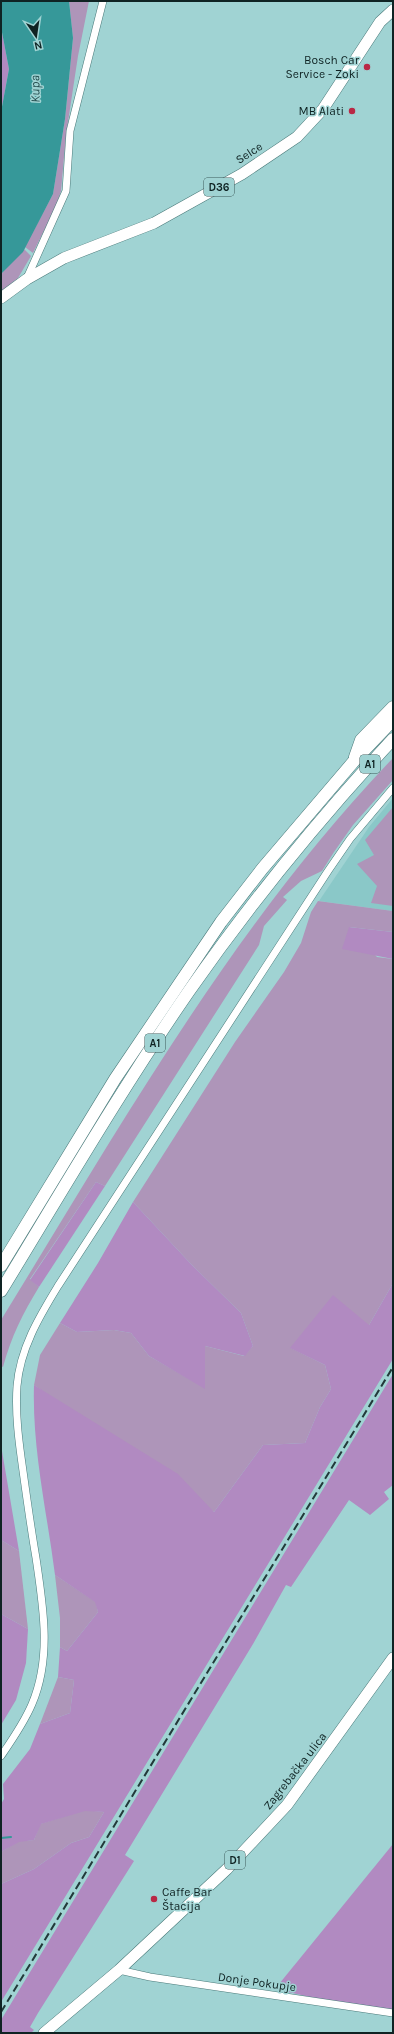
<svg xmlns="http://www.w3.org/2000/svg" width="394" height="2034" font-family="Karla,sans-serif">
<rect width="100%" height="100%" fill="#a0d3d3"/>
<!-- built -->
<polygon fill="#8ac8c8" points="393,798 393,911 319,901 369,827"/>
<!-- green -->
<g fill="#ae95b9">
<polygon points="69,1 89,1 78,56 66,135 61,191 56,206 33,253 25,247 53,194 65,119 73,38"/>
<polygon points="24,249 31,256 18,278 1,292 1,274"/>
<path d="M393,758V780L353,825L334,852L322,871L301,881L283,897L287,900L264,926L259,945L105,1186L96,1182L30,1279L39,1287C23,1313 11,1337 3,1367L1,1366V1320C121,1125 234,924 393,758Z"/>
<polygon points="393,807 393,906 371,903 377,886 357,864 374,855 365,840"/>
<polygon points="318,901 393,911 393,932 349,927 377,957 393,959 393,1283 369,1325 291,1348 325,1365 331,1389 320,1407 305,1443 263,1445 214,1512 34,1385 40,1355 60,1323 77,1332 114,1330 131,1333 149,1356 205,1388 205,1346 244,1356 253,1346 241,1313 191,1264 133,1202 235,1042 284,972 301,943 311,912"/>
<polygon points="1,1540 19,1551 28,1629 1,1614"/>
<polygon points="55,1575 96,1602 98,1612 67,1651 60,1647 60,1618"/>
<polygon points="58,1677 74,1680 70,1713 40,1724"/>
<polygon points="85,1810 104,1812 89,1837 71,1843 34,1869 1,1884 1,1852 19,1841 34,1840 40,1824"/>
</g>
<!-- forest -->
<g fill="#b18ac1">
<polygon points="1,27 9,69 1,112"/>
<polygon points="349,927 393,932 393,959 342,949"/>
<polygon points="96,1182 105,1186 39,1287 30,1280"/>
<polygon points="133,1202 191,1264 241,1313 253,1346 245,1356 205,1346 205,1389 149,1356 131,1333 114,1330 77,1332 60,1323 98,1263"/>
<path d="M393,1283V1359L1,2002V1884L34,1869L71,1843L89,1837L104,1812L85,1811L41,1824L34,1840L19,1842L1,1852V1804L4,1799L3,1784L30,1749L40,1724L70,1713L74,1680L58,1677L60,1647L67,1651L98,1612L95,1602L55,1575C47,1512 32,1449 34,1385L178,1474L214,1512L263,1445L305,1443L320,1407L331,1389L325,1365L290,1348L333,1295L369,1325Z"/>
<polygon points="393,1374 393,1485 384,1492 389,1499 370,1515 349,1500 291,1587 286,1585 253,1644 125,1855 134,1861 38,2013 30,2027 34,2030 31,2033 1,2033 1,2020"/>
<polygon points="1,1436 2,1451 19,1551 1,1540"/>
<polygon points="1,1614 28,1629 26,1663 16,1700 1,1725"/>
<polygon points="393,1844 393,2016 275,1989"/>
</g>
<!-- water -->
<polygon fill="#369899" points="1,1 69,1 73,38 65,119 53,194 23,252 1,274 1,112 9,69 1,27"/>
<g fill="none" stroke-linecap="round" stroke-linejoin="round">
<!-- stream -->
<polyline stroke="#369899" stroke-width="2" points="1,1838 11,1837"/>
<defs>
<g id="street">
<polyline points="27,278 66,191 70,131 103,1"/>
<path d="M1,1756C12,1740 24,1723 32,1704C52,1657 43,1606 36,1558C31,1529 27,1500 23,1471C19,1443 15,1414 17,1386C20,1349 39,1317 58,1286L328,871L350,839L393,788"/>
<polyline points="119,1970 150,1977 393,2013"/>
</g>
<g id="primary">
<polyline points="1,298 27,279 64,258 154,223 242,174 297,137 323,109 380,22 393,10"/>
<polyline points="44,2033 119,1970 227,1869 287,1805 393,1658"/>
</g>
<g id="highway">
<polyline points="355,757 361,740 393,707"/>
<polyline points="1,1266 115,1079 221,922 262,869 354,761 393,720"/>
<path d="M1,1291C62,1191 122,1088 189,991C251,902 320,818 393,739"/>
</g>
</defs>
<!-- street casing -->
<use href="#street" stroke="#4a7a7a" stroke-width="8"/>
<!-- primary casing -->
<use href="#primary" stroke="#4a7a7a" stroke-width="12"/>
<!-- highway casing -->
<use href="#highway" stroke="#4a7a7a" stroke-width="13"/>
<!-- street -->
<use href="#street" stroke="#fff" stroke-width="7"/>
<!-- primary -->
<use href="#primary" stroke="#fff" stroke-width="11"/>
<!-- highway -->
<use href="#highway" stroke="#fff" stroke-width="12"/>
<!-- rail -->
<polyline stroke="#223a3a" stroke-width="2" stroke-dasharray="8 4" stroke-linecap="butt" points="1,2012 393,1367"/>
</g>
<!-- markers -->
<g fill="#b92845" stroke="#a0d3d3" stroke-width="1.5">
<circle cx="367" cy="67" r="4"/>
<circle cx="352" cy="111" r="4"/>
<circle cx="154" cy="1899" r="4"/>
</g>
<g text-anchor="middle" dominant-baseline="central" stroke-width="3" stroke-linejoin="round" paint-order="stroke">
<!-- shield labels -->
<g fill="#a0d3d3" stroke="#3a5858" stroke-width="1">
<rect x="204" y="178" width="30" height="18" rx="3"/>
<rect x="360" y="755" width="20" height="18" rx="3"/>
<rect x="145" y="1034" width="20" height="18" rx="3"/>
<rect x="225" y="1851" width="20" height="18" rx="3"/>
</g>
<g font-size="11" font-weight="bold" fill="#0f2323">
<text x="219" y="187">D36</text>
<text x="370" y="764">A1</text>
<text x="155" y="1043">A1</text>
<text x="235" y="1860">D1</text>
</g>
<!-- poi labels -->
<g font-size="12" fill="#0f2323" stroke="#a0d3d3" text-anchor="end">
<text x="359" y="60">Bosch Car<tspan x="359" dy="14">Service - Zoki</tspan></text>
<text x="344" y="111">MB Alati</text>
<text x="162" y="1892" text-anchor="start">Caffe Bar<tspan x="162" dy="14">Štacija</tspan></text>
</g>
<!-- street labels -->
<g font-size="12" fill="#0f2323" stroke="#a0d3d3">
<text transform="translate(249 153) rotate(-33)">Selce</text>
<text transform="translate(295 1771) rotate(-52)">Zagrebačka ulica</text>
<text transform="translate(257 1982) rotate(8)">Donje Pokupje</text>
</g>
<!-- water labels -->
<g font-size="13" font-style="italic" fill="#265152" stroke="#a0d3d3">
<text transform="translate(35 89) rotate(-91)">Kupa</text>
</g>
</g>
<!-- border -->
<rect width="394" height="2034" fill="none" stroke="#0f2323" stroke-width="4"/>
<!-- north arrow -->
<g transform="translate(36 36) rotate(167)" stroke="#a0d3d3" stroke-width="3" paint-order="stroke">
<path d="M0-3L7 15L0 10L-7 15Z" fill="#0f2323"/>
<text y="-6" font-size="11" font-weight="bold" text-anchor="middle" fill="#0f2323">N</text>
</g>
</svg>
